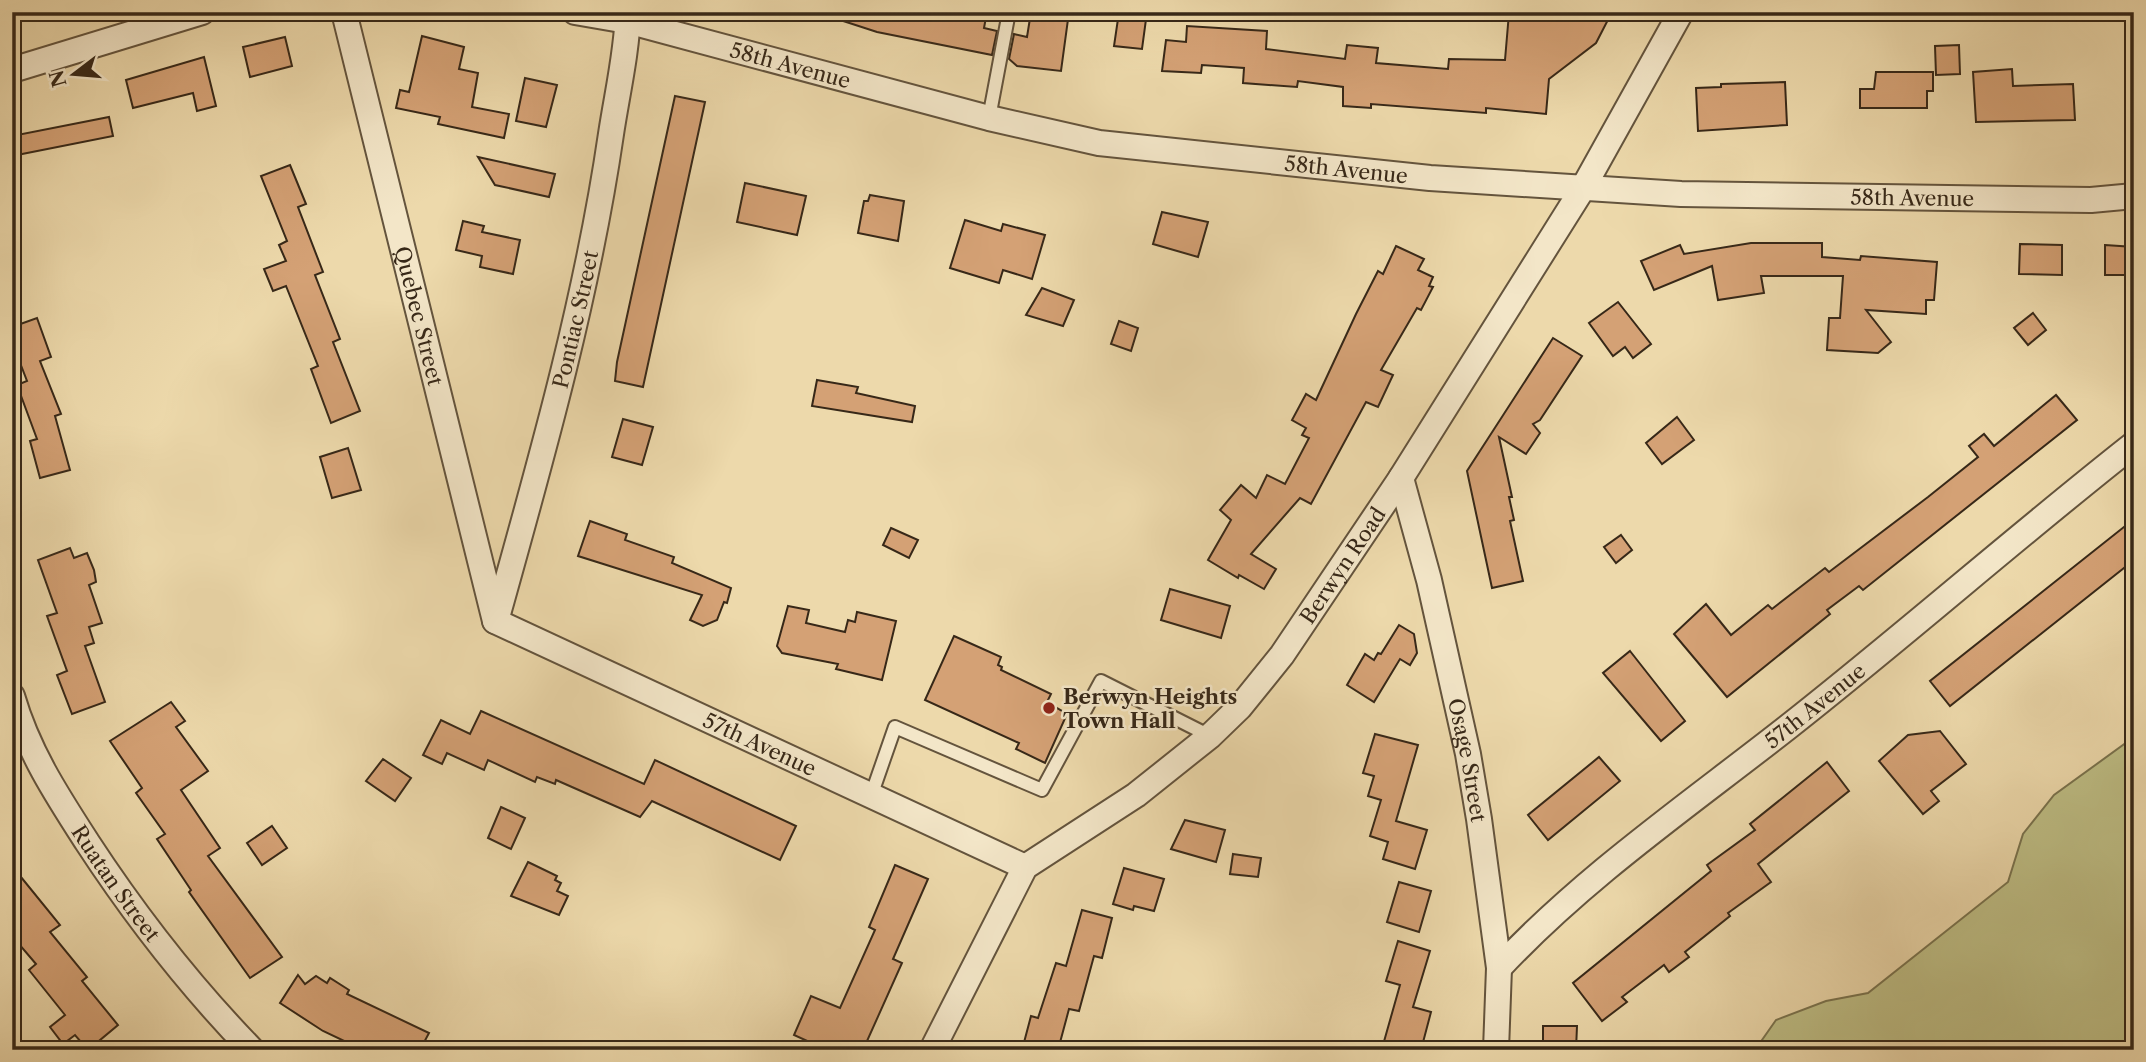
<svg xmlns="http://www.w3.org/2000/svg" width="2146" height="1062" font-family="'Libre Caslon Text',serif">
<rect width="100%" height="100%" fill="#edd9ab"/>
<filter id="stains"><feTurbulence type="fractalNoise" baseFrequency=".00286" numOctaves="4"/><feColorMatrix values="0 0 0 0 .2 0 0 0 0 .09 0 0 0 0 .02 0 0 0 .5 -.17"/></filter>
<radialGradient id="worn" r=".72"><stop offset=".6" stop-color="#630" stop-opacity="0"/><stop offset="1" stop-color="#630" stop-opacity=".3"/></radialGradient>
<!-- green -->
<polygon fill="#bebe85" stroke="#7a734e" stroke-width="2" points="2134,737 2134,1050 1755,1050 1776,1020 1826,1001 1868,993 2008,882 2023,834 2054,795"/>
<!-- building -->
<g fill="#d4a175" stroke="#372818" stroke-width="2">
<polygon points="835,12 987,12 984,28 997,31 992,55 877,32 834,18"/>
<polygon points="1031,12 1069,12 1061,71 1017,66 1009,59 1014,34 1027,37"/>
<polygon points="1119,12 1147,12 1142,49 1114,46"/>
<polygon points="1571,12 1612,12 1596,43 1549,79 1546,114 1486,108 1486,113 1371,104 1371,108 1343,106 1343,87 1298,81 1297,87 1243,83 1244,68 1202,65 1201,73 1162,71 1166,40 1186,42 1187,26 1267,31 1266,49 1345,59 1347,45 1378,48 1376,63 1448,69 1449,59 1505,60 1509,13 1568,18"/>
<polygon points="422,36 464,47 459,69 478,73 472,107 509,114 504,138 438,124 440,117 396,108 400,90 409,92"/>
<polygon points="285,37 292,66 250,77 243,47"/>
<polygon points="1959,45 1960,74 1936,75 1935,46"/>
<polygon points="204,57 216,106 197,111 193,93 133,108 126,80"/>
<polygon points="2012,69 2013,86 2073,84 2075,120 1976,122 1973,72"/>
<polygon points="1876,72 1933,72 1933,91 1927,91 1927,108 1860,108 1860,89 1874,89"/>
<polygon points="525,78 557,85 546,127 516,121"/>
<polygon points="1785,82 1787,125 1698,131 1696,88 1721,87 1721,84"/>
<polygon points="675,96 705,102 643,387 615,381 617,362"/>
<polygon points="109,117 113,136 12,156 12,136"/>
<polygon points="478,157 555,174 549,197 495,185"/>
<polygon points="290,165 306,204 298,207 323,272 315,275 340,339 333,342 360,411 331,423 311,369 318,366 286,286 273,291 264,269 286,261 279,245 287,241 261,176"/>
<polygon points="745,183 806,196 797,235 737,222"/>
<polygon points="870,195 904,201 898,241 858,233 864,201 868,201"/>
<polygon points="1162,212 1208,222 1198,257 1153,244"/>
<polygon points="965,220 1001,231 1003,224 1045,235 1032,279 1003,270 999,283 950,268"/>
<polygon points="463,221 484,226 482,232 520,240 513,274 480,267 482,256 456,250"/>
<polygon points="1751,243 1822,243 1822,257 1860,260 1861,256 1937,262 1934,300 1926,300 1926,314 1866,310 1891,342 1878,353 1827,350 1829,318 1840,318 1843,276 1761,276 1764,293 1718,300 1712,266 1654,290 1641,261 1680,245 1684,254"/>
<polygon points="2020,244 2062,245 2062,275 2019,274"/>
<polygon points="2105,245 2134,247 2134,275 2105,275"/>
<polygon points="1396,246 1424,259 1418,270 1433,277 1429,286 1433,287 1421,310 1417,308 1381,370 1393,375 1378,407 1366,402 1311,504 1300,498 1251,554 1276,569 1264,589 1239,575 1238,578 1208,560 1231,520 1220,510 1241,485 1256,498 1267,475 1285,484 1309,438 1302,435 1306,428 1292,420 1306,394 1316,400 1356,314 1378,271 1383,274"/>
<polygon points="1042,288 1074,300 1063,326 1026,315"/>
<polygon points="1618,302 1651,344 1633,358 1625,347 1613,356 1589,323"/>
<polygon points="2033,313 2046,330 2028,345 2014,328"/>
<polygon points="37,318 51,357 40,361 61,414 55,416 70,470 40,478 30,441 37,439 17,385 27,381 12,342 12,327"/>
<polygon points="1119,321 1138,328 1131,351 1111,344"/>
<polygon points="1553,338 1582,356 1540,420 1533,424 1540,433 1526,454 1499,437 1512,497 1509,497 1514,520 1510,521 1523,581 1492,588 1467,471"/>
<polygon points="817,380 858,387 856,393 915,406 912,422 812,406"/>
<polygon points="2056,395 2077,420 1863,590 1859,586 1827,610 1830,614 1727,697 1674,634 1706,604 1731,635 1768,605 1772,609 1825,568 1829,572 1928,497 1978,457 1969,446 1984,434 1994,446"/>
<polygon points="1677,417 1694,440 1662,464 1646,443"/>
<polygon points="623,419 653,427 642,465 612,457"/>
<polygon points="348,448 361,490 332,498 320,457"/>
<polygon points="2134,519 2134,560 1950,706 1930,681"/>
<polygon points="590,521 627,534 625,540 674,557 672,563 731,588 727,603 724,602 717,620 703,626 690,620 702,595 578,556"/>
<polygon points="891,528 918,540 909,558 883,545"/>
<polygon points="1621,535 1632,550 1616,563 1604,547"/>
<polygon points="70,548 74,558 87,553 94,570 96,582 89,585 102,623 89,627 94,643 85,646 105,702 72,714 57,675 67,671 47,616 57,613 38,560"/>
<polygon points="1170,589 1230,606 1221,638 1161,620"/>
<polygon points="788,606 809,610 806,623 845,632 848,620 855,622 857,612 896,621 882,680 836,669 838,664 782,653 777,646"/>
<polygon points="1399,625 1414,634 1417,653 1410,665 1400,659 1374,702 1347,685 1365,654 1374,660 1378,653 1381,654"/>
<polygon points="954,636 1001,657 998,665 1002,667 1001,670 1051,694 1047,702 1067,714 1045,763 1016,749 1019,743 925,700"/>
<polygon points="1630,651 1685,721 1661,741 1603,673"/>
<polygon points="171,702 185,721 176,727 208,771 181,790 220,848 208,856 282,957 250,978 189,892 191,890 157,839 165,834 136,793 142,788 110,741"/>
<polygon points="481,711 644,784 655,760 796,826 780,860 652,801 640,817 556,780 555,784 537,777 535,782 488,760 484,770 447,753 442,764 423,755 441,720 470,734"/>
<polygon points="1940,731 1966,764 1931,791 1939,801 1923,814 1879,761 1908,735"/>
<polygon points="1375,734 1418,745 1396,821 1427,830 1415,869 1383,859 1388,842 1370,836 1381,800 1368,796 1374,776 1363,773"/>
<polygon points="1599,757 1620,781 1548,840 1528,815"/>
<polygon points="383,759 411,778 395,801 366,781"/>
<polygon points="1827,762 1849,791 1758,864 1771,882 1728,913 1730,916 1685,952 1689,957 1669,972 1664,965 1622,997 1627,1002 1602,1021 1573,983 1711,871 1707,865 1755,830 1750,824"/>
<polygon points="501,807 525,818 511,849 488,838"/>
<polygon points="1185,820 1225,830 1216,862 1171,849"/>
<polygon points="272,826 287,848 262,865 247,843"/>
<polygon points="1233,854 1261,858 1258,877 1230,874"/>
<polygon points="528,862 557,876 555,880 561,883 557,891 568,896 559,915 511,896"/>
<polygon points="895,865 928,879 893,959 902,963 863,1050 827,1050 794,1035 811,996 840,1008 875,930 869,927"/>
<polygon points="12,866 60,925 50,932 87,977 82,981 118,1025 88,1050 75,1035 63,1044 50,1027 65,1015 29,970 36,964 12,936"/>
<polygon points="1124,868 1164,879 1154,911 1134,906 1133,910 1113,904"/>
<polygon points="1399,882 1431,891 1419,932 1387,922"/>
<polygon points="1082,910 1112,918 1102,958 1094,956 1079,1011 1069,1009 1058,1050 1022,1050 1031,1016 1038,1018 1056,963 1066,966"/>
<polygon points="1398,941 1430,951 1413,1007 1431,1012 1421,1050 1401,1047 1400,1050 1383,1045 1400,985 1386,981"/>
<polygon points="298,975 305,984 316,976 327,983 330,978 349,990 347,994 429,1033 420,1050 361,1049 323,1031 280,1003"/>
<polygon points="1543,1026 1577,1026 1576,1050 1543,1050"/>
</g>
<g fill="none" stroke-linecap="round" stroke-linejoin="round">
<defs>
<g id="lane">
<polyline points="989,118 1009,12"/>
<polyline points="871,796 895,727 1042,790 1101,681 1210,736"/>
</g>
<g id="street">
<path id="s1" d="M344,12L495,621"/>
<path id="s2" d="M575,12L627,21L989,118L1099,143L1430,178L1681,194L2091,200L2134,196"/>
<polyline points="12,70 202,12"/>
<path id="s3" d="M1401,478L1429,580L1468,754L1479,819L1499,968L1496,1050"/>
<path id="s4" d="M495,621L1025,867"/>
<path id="s5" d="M496,621C541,460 587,299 611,134C617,94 627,52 628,12"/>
<path id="s6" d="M12,696C28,751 56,794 87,842C136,917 190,986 252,1050"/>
<path id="s7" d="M1499,968C1584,877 1690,804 1788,727C1905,635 2017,536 2134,444"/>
<path id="s8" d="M932,1050L1025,867L1136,795L1210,736L1240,707L1282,655L1401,478L1583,188L1681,12"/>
</g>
</defs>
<!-- lane casing -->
<use href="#lane" stroke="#64543d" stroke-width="16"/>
<!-- street casing -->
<use href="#street" stroke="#64543d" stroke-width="28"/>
<!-- lane -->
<use href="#lane" stroke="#f3e6c8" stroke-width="12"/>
<!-- street -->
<use href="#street" stroke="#f3e6c8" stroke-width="24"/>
</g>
<!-- markers -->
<circle fill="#8f2418" stroke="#f3e6c8" stroke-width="2.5" cx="1049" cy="708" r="7"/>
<g text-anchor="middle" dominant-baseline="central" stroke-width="5" stroke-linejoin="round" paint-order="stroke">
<!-- street labels -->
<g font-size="21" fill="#372818" stroke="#f3e6c8">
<text stroke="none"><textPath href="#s2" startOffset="222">58th Avenue</textPath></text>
<text stroke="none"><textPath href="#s2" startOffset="789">58th Avenue</textPath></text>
<text stroke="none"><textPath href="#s2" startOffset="1356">58th Avenue</textPath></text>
<text stroke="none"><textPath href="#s1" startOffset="313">Quebec Street</textPath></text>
<text stroke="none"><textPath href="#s5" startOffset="312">Pontiac Street</textPath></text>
<text stroke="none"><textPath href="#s8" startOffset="649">Berwyn Road</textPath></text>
<text stroke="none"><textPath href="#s7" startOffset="411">57th Avenue</textPath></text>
<text stroke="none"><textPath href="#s4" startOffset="292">57th Avenue</textPath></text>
<text stroke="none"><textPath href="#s3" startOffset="290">Osage Street</textPath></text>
<text stroke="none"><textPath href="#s6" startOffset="215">Ruatan Street</textPath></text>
</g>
<!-- poi labels -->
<g font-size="21" font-weight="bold" fill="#372818" stroke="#f3e6c8" text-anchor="start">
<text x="1063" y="696">Berwyn Heights<tspan x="1063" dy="24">Town Hall</tspan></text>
</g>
</g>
<!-- margin -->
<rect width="2146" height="1062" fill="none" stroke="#edd9ab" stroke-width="42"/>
<rect x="14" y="14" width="2118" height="1034" fill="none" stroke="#372818" stroke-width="3.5"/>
<rect x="21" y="21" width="2104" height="1020" fill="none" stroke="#372818" stroke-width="2"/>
<!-- north arrow -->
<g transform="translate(74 74) rotate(254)" stroke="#f3e6c8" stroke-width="5" paint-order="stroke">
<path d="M0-5L12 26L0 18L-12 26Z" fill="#372818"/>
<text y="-10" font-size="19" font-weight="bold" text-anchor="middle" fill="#372818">N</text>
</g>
<rect width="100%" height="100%" filter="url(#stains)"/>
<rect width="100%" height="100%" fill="url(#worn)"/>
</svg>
